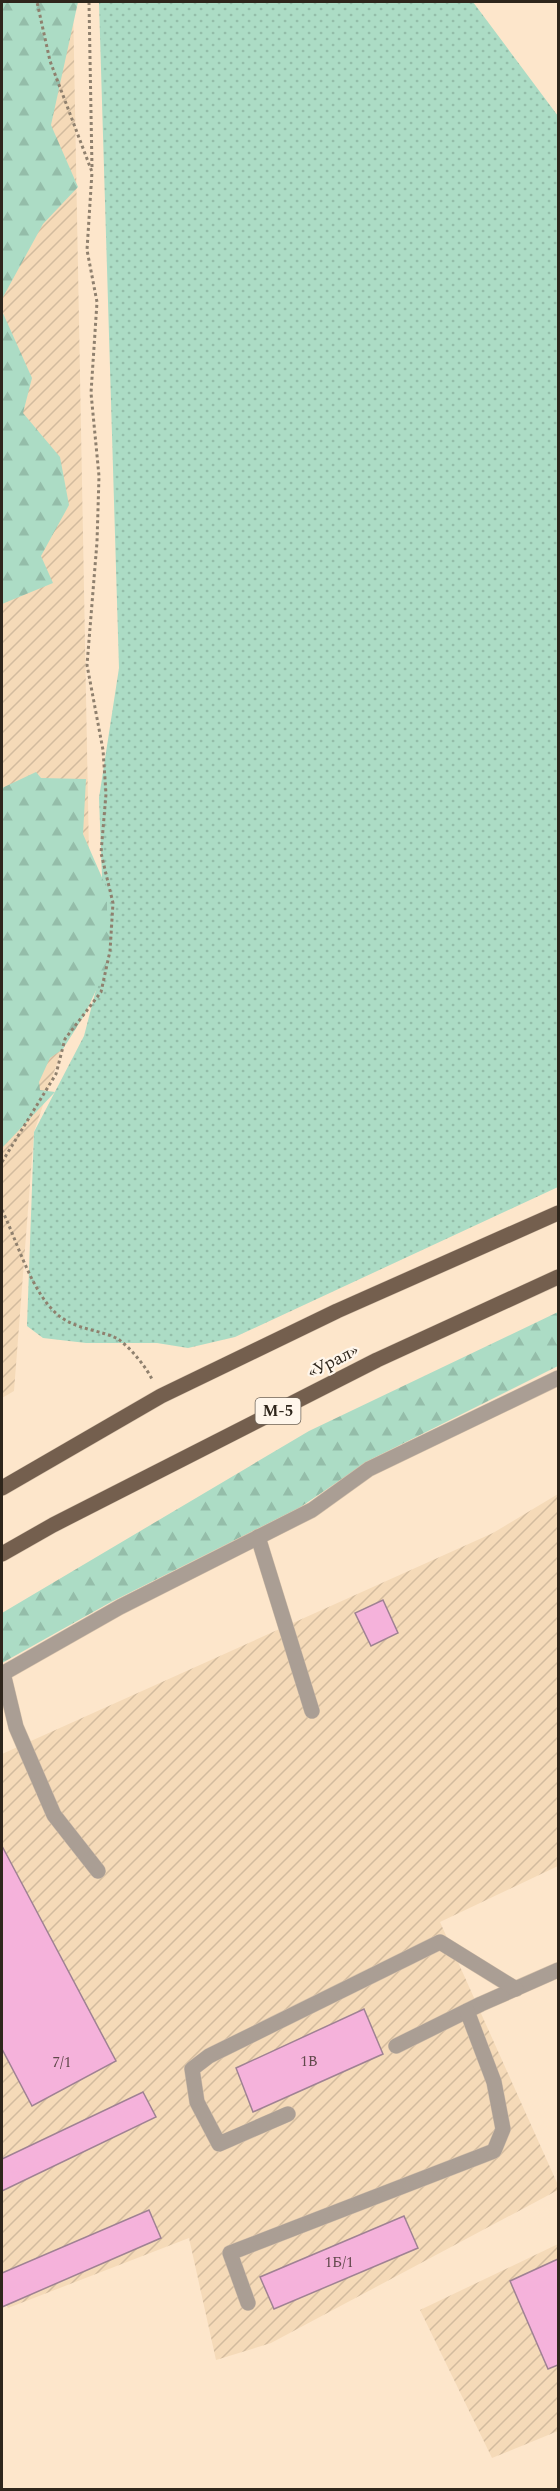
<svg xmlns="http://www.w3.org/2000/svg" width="560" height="2491" font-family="Spectral,serif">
<defs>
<pattern id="industrial-furrows" width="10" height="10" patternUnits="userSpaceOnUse" patternTransform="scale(1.5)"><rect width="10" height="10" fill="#f5dab8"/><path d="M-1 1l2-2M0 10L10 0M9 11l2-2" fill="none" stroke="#d2bb9e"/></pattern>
<pattern id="grass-dots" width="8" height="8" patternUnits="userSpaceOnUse" patternTransform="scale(1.5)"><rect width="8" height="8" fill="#acdcc5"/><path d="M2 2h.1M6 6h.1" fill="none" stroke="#94bda9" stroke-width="1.8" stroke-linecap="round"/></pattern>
<pattern id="forest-firs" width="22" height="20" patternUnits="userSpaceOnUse" patternTransform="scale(1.5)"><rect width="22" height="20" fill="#acdcc5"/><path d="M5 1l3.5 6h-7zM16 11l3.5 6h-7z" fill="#94bda9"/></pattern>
</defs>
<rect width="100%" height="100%" fill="#fde6cb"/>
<!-- industrial -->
<g fill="url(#industrial-furrows)">
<polygon points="2,2 73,2 91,962 34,1132 14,1391 2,1398"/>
<polygon points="558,1494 558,1866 440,1922 558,2185 558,2190 271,2343 216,2360 189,2238 8,2308 2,2296 2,1754 493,1533"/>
<polygon points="558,2244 558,2431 492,2458 420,2310"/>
</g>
<!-- grass -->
<polygon fill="url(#grass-dots)" points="99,2 473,2 558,116 558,1187 235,1337 188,1348 157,1343 86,1343 43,1338 27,1326 34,1132 84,1036 105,955 99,798 119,668"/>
<!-- forest -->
<g fill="url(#forest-firs)">
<polygon points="2,2 78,2 51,125 78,187 43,224 2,299"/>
<polygon points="2,311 32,378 23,413 60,457 69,505 41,556 53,583 2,604"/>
<polygon points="36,772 41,778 86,779 83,834 107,889 107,922 113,937 104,973 85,1014 63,1049 50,1058 39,1082 40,1090 55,1092 2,1148 2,788"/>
<polygon points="558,1312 558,1366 370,1460 299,1508 111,1602 2,1663 2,1613 309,1431"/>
</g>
<!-- building -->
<g fill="#f5b2db" stroke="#9f8293" stroke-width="1.5">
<polygon points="383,1600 398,1633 371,1646 355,1613"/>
<polygon points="2,1846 116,2061 32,2106 2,2049"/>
<polygon points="364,2009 383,2054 253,2112 236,2068"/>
<polygon points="143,2092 156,2117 2,2191 2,2159"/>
<polygon points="149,2210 161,2238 2,2307 2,2273"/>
<polygon points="404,2216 418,2248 274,2309 260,2277"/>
<polygon points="558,2259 558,2365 548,2369 510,2281"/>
</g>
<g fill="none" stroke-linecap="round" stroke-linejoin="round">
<defs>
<g id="minor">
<polyline points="258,1537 312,1711"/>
<polyline points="3,1673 16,1727 54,1815 98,1871"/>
<polyline points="2,1674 120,1607 312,1510 369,1469 558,1378"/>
<polyline points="396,2046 481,2004 558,1970"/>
<polyline points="288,2114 219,2144 197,2102 192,2069 209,2056 440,1942 516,1989"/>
<polyline points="248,2303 230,2253 494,2151 503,2129 494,2082 467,2011"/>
</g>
<g id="major">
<polyline points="2,1488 161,1396 337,1311 558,1213"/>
<polyline points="2,1554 53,1525 377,1360 558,1277"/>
</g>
</defs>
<!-- minor casing -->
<use href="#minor" stroke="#d8c3ab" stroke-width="16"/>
<!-- major casing -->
<use href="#major" stroke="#d8c3ab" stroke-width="16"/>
<!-- path -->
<g stroke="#8f806e" stroke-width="3" stroke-dasharray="3 3" stroke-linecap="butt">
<polyline points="89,2 92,168"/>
<polyline points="2,1162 56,1074 65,1039 101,992 110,951 113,903 101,853 106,794 103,750 87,665 97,542 99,476 91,393 97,302 87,250 92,172 50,61 37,2"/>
<path d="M2,1210C18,1243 31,1292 58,1315C76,1330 102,1330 118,1339C132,1349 146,1367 153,1381"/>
</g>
<!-- minor -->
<use href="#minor" stroke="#aa9e94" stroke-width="15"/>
<!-- major -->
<use href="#major" stroke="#745f4e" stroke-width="15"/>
</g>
<g text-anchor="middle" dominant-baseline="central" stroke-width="4.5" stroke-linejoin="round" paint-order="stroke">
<!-- number labels -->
<g font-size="15" fill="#60484b">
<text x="309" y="2061">1В</text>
<text x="62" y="2062">7/1</text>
<text x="339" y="2262">1Б/1</text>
</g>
<!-- shield labels -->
<rect fill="#fff6eb" stroke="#6d6459" stroke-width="1.5" x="255.5" y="1398" width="45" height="26" rx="4.5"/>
<g font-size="16" font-weight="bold" fill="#2e251b">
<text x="278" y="1411">М-5</text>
</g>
<!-- street labels -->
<g font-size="18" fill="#2e251b" stroke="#fff6eb">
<text transform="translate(333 1361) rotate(-27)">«Урал»</text>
</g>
</g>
<!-- border -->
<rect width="560" height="2491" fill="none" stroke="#2e251b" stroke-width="6"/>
</svg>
